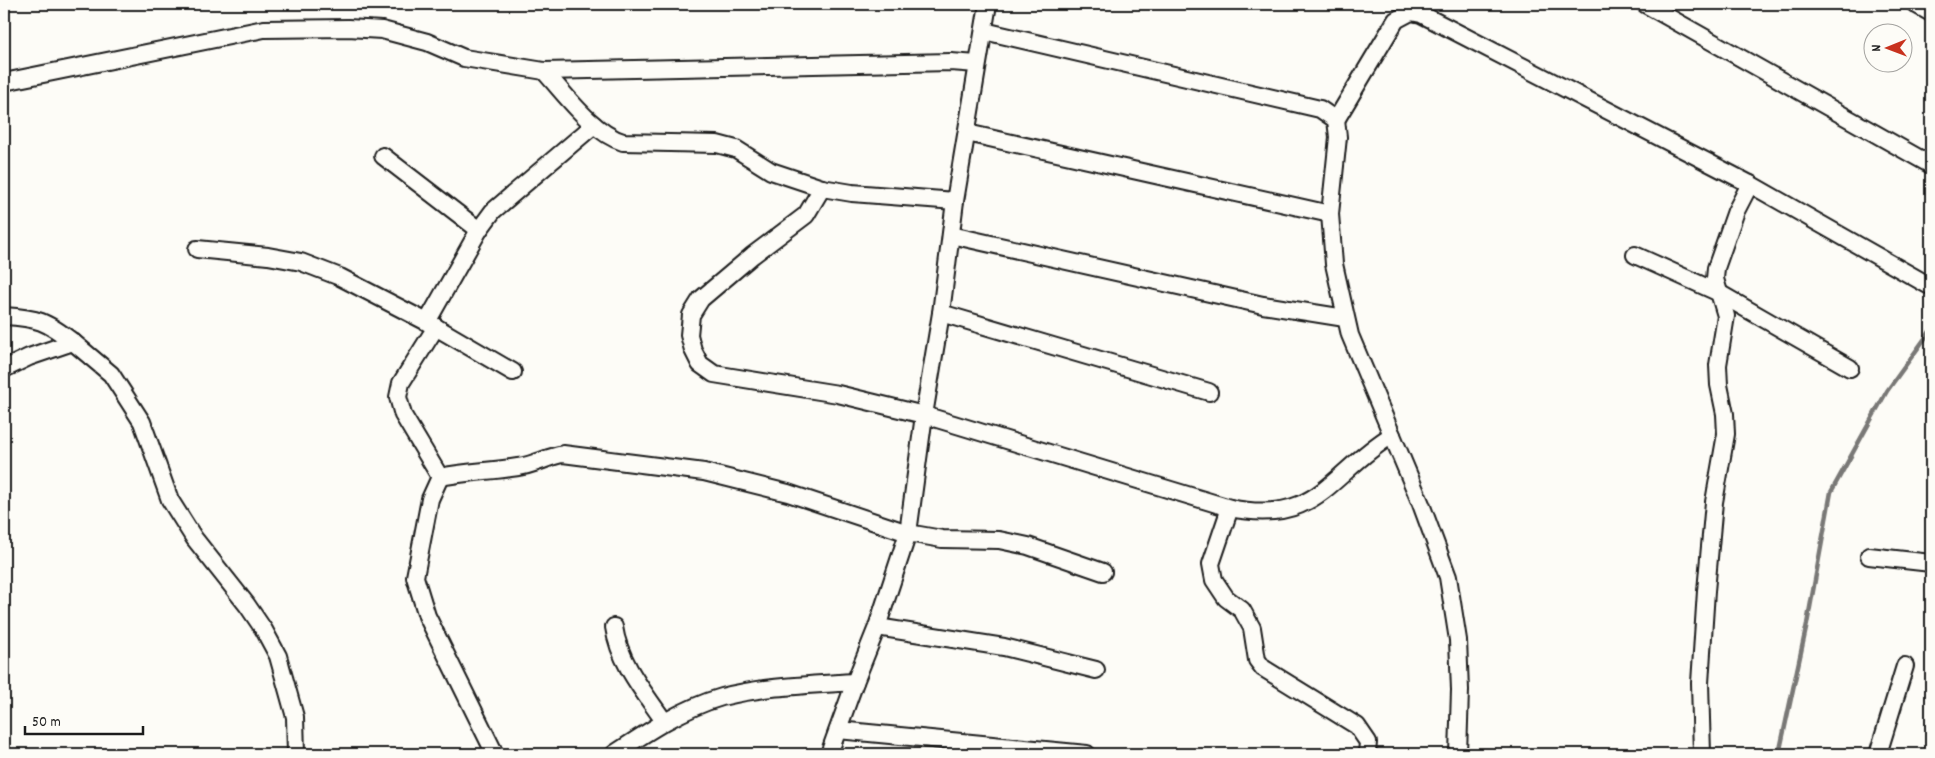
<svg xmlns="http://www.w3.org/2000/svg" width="1935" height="758" font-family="Dekko,sans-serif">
<rect width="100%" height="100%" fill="#fdfcf7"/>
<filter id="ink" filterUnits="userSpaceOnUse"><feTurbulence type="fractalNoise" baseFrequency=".02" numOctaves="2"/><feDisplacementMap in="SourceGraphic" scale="10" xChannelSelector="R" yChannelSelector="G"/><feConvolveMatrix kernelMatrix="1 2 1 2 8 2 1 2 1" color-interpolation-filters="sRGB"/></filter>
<g filter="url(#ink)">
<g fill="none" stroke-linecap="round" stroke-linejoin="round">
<!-- stream -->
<polyline stroke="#797876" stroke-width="4.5" points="1779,754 1807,624 1831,492 1887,391 1931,330"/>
<defs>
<g id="minor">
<polyline points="1645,4 1931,165"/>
<polyline points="1915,4 1931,13"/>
<polyline points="984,31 1320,109 1336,120 1338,137 1330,214 1334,264 1350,335 1421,504 1448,577 1458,640 1460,690 1458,754"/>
<path d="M544,71C565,94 593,133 623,142L717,144L736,149L771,171L822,188L852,193L955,201"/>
<polyline points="4,82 264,29 348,28 382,30 427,42 464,58 544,71 951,62 977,64"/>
<polyline points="1336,120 1396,20 1411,12 1421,14 1750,184 1928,285"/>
<polyline points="967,133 1330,214"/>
<polyline points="383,156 479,230"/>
<path d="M822,188L806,215L753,255L701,299L691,315L689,335L693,350L700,364L714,374L838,394L924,415L1230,508C1318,526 1329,474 1392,435"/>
<polyline points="951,235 1263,305 1345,318"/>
<polyline points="197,249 268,256 301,262 340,277 427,322 513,372"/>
<polyline points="1635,255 1717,292 1850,368"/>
<polyline points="941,313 1209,392"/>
<path d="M4,316C38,318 46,321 73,342"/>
<polyline points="427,322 479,230 493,211 594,125"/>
<polyline points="436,327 401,383 398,397 403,415 440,477"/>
<polyline points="4,369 29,357 73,342 111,374 124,394 142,422 170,500 194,538 247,605 264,630 278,656 295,717 296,754"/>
<path d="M440,477C466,472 492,471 518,467C534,465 547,457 563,454L704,472L788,493L908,533L942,539L999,540L1028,546L1103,572"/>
<polyline points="440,477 430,499 415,577 427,616 495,754"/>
<polyline points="1230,508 1211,564 1214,580 1226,598 1242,610 1252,628 1257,660 1263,668 1357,726 1368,742 1367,754"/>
<polyline points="1869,556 1931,563"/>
<path d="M614,627C619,662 644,692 664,721"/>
<polyline points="877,627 1004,647 1096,670"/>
<polyline points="838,730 1087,754"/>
<path d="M614,754C647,732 683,708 722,697C764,686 811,685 855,682"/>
<polyline points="829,754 855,682 877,627 908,533 924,415 941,313 955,201 988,4"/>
<polyline points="1702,754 1700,683 1706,591 1714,502 1726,434 1725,414 1719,385 1718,365 1726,316 1715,279 1716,268 1736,211 1750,184"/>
<polyline points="1878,754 1905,666"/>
</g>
</defs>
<!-- minor casing -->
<use href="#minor" stroke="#1c1c1c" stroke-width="20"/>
<!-- minor -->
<use href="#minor" stroke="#fdfcf7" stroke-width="16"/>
</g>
</g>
<!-- margin -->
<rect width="1935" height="758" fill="none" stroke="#fdfcf7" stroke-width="20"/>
<rect x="10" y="10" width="1915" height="738" fill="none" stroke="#1c1c1c" stroke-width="2" filter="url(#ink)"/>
<!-- north arrow -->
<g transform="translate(1888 48) rotate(269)"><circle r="24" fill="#fdfcf7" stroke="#a3a29f"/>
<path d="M0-4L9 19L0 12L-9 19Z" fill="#c8321e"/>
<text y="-8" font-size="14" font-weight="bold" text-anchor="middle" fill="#1c1c1c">N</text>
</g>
<!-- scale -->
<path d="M25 726v8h118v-8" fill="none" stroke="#1c1c1c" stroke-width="2.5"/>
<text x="32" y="726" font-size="15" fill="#1c1c1c" stroke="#fdfcf7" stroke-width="4" paint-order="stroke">50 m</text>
</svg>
